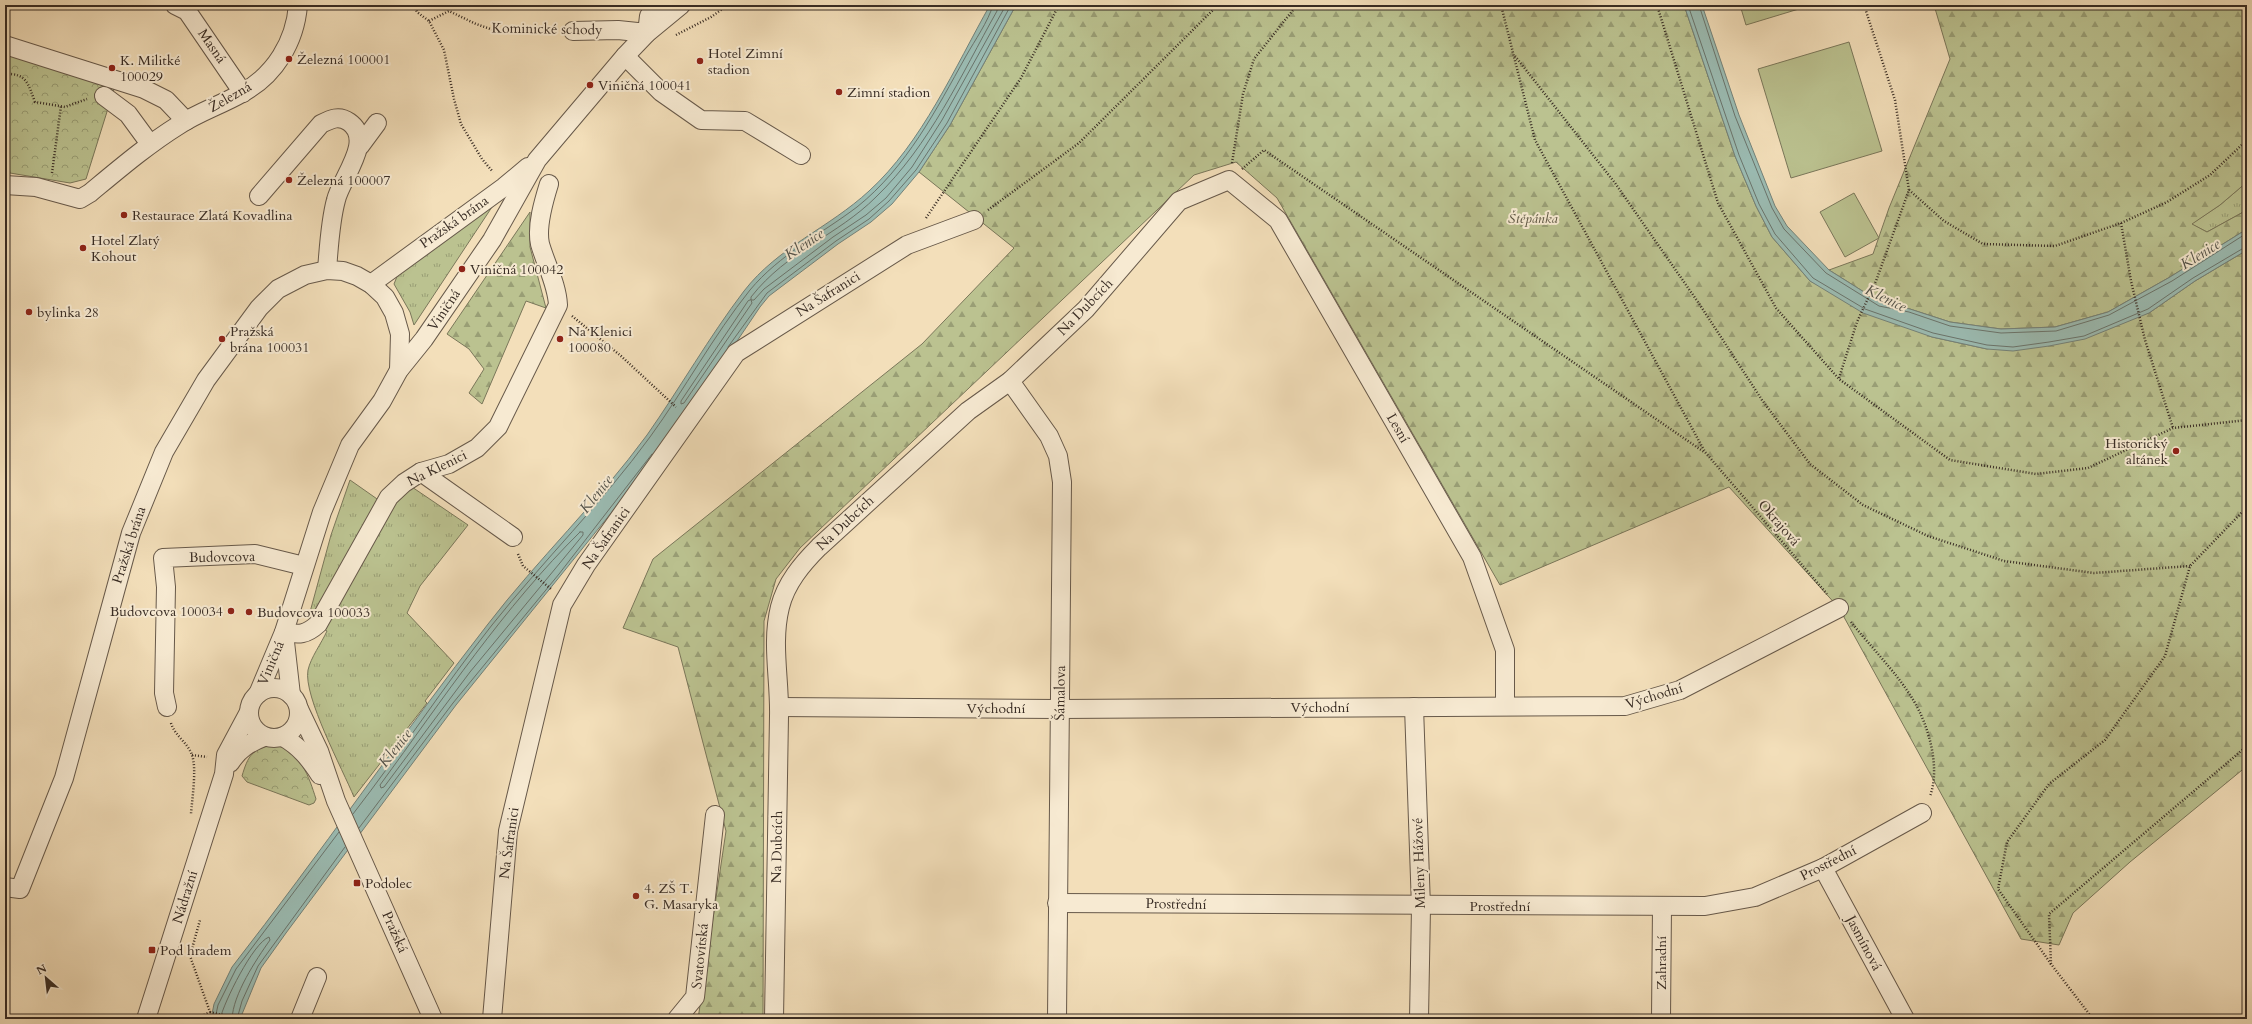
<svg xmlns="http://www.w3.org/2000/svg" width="2252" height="1024" font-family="Cardo,serif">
<defs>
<pattern id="grass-tufts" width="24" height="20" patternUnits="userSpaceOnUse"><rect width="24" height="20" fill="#bbc290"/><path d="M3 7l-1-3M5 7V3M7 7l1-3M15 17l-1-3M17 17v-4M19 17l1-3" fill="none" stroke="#999e75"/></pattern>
<pattern id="forest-firs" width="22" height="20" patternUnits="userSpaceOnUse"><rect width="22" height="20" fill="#bbc290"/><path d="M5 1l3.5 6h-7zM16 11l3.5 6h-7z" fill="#999e75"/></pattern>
<pattern id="park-crowns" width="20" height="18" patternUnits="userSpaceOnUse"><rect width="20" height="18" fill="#bbc290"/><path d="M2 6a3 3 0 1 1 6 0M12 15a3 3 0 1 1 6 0" fill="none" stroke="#999e75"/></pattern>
</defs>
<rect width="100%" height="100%" fill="#f3dfba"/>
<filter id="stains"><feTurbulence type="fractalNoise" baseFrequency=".005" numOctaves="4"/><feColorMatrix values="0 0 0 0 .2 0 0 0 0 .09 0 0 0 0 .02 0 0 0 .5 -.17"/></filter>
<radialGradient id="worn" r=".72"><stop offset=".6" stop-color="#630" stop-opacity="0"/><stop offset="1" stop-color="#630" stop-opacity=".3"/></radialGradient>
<!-- grass -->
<g fill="url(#grass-tufts)" stroke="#7a775a">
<polygon points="2247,182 2247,210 2207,232 2191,224 2220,205"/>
<polygon points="492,207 414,325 410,312 394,284 398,274"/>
<polygon points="350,480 380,501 309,622 310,612 331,535"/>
<path d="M409,485L468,525L420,586L407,613L454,663L425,701L427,703L354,797C343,770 303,696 308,670C311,657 321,644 327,631L324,629L394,500Z"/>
</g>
<!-- forest -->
<g fill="url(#forest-firs)" stroke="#7a775a">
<polygon points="1016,5 1684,5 1735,156 1756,206 1772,237 1810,281 1932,337 1987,349 2149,313 2195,281 2247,250 2247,766 2130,862 2073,913 2059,945 2021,939 1839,608 1729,487 1500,585 1277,198 1236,162 1194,175 800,548 776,579 764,621 763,1019 698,1019 726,831 678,647 623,628 653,559 922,344 1014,248 919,172 950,125"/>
<polygon points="1934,5 2247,5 2247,182 2220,205 2192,224 2207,232 2247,210 2247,229 2170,277 2108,312 2055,327 2001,329 1950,322 1910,309 1880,302 1829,270 1873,254 1889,208 1950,59"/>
<polygon points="530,212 530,247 546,308 526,301 482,404 469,393 484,369 469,349 447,334"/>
</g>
<!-- park -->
<g fill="url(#park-crowns)" stroke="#7a775a">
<polygon points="5,54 115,86 86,179 70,183 10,173 5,141"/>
<path d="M274,745C300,749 309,777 316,799L314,803L309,805L247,782L242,776C248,756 252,748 274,745Z"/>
</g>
<!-- pitch -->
<g fill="#bbc290" stroke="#7a775a">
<polygon points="1740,5 1812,5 1746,25"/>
<polygon points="1849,42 1882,151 1791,178 1758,69"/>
<polygon points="1854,193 1879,238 1845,257 1820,212"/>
</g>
<!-- water -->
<g fill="#9bbcb3" stroke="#73827a">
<path d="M990,5H1016L950,125L919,172L892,204L871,222L838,244L769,296L760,307L700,396L645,471L456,705L286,933L261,968L240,1019H211L214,1004L232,967C320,854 400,737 488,624C538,559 598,502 647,435C680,388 709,337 744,291C778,247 829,228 869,191C922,143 955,67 990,5Z"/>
<polygon points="1684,5 1702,5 1739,115 1775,206 1787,226 1829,270 1880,302 1910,309 1950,322 2001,329 2055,327 2108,312 2170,277 2247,229 2247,250 2195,281 2149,313 2085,339 2049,346 2013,351 1987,349 1932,337 1863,313 1810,281 1772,237 1756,206 1735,156"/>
</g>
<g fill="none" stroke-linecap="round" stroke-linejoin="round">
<!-- shore -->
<g stroke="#6a746c" stroke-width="1">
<path d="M998,5L997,11C961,75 930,145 876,197C837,236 788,250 751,297V300H754L764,289L833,237L866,215L886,198L912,167L942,120L1006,5"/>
<polyline points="1688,5 1739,155 1759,204 1775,234 1813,278 1865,309 1933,333 1987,345 2013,347 2049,342 2084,336 2148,309 2193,278 2247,246"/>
<polyline points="1699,5 1735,116 1772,208 1784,229 1826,273 1879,306 1909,312 1950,326 2001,333 2056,331 2109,315 2172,281 2247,233"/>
<polygon points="751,300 752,303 684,403 681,404 681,401 748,301"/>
<polyline points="728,347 767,293 836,241 869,219 889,201 916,170 947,123 1011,5"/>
<path d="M580,532H583V535L470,672L384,787L381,788L380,785C443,699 504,607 580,532Z"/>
<path d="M353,814C401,752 444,686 492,625C543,561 602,503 650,437C685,389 713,336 750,290C780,254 820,235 857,207C907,167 936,110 966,56C975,40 988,22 993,5"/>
<polyline points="359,828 453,703 559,574 652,454"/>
<polyline points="215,1019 218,1005 236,969 339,832"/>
<path d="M220,1019C224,1002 253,943 269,937L270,940C256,960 233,994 232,1019"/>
<polyline points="237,1019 242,1001 258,966 345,847"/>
</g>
<defs>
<g id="minor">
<polyline points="175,5 187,11 243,93"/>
<polyline points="573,31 618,30 647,33 649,16 658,5"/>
<polyline points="5,45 144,89 166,100 186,121"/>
<polyline points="625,56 661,92 701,120 745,121 801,155"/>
<polyline points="104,96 128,114 150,144"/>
<polyline points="360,146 377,123"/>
<path d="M5,185L36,187L80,199L90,193C119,169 147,145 179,125C199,112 221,105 242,93C275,75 295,42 298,5"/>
<path d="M259,196L321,124C331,119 339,115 349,122C375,140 341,178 336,200C330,222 329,246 327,270"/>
<polyline points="371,284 504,187 528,167"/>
<polyline points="1010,381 1049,436 1058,456 1062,482 1057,1019"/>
<polyline points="421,472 513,537"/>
<path d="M284,632C299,635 306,635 318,624L389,497L404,483L421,472L449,464L477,448L498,427L558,305C557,284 546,265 540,244C536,226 544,200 549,184"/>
<polyline points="284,633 291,695"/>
<circle cx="274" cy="713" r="25"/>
<polyline points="258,694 284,632 322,512 350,445 382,401 399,370 424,339 492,240 537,160 625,56 647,33 681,5"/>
<polyline points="167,707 164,693 166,587 163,558 255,554 304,566"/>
<polyline points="779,707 1059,709 1625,706 1680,690 1839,608"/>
<polyline points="1414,707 1421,907 1419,1019"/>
<polyline points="299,709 319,751 336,801 433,1019"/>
<path d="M283,737C300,747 309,758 320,775"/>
<path d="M230,763C239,749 249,743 264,737"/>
<polyline points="1823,868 1905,1019"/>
<polyline points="5,887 20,889 64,778 131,533 164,452 206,380 259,308 278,289 305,275 327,270 343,271 357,276 371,284 385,297 394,313 400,334 399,370"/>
<polyline points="1057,903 1705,906 1755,897 1823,868 1922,813"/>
<polyline points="146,1019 224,774 226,755 249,712"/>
<polyline points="300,1019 317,977"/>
<polyline points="492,1019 508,831 562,605 586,565 736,353 907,245 974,220"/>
<polyline points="677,1019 695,997 715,815"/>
<path d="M774,1019C775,918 777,817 779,716C780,680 771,643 780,607C786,583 802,564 819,547L968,411L1010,381L1086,309L1179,201L1229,180L1278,220L1472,557L1505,650V706"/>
<polyline points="1661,1019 1662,906"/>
</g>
</defs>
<!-- minor casing -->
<use href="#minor" stroke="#67594a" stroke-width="20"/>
<!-- path -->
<g stroke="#382c24" stroke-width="2.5" stroke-dasharray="1 2" stroke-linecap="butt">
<polyline points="414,5 417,12 429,21 444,50 454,99 461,124 482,159 493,172"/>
<polyline points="1501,5 1535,140 1705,452 1827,594"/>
<polyline points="1657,5 1718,203 1776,308 1839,379 1950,460 2036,474 2088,468 2173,428 2247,420"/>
<polyline points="429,21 449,11 476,24 496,31 557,31"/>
<polyline points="676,35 711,17 728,5"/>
<polyline points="1515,56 1615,183 1700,305 1762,400 1810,464 1863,505 1928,536 2004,561 2094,573 2190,566"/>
<path d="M5,74C27,73 28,84 35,102L65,107L87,99"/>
<polyline points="1232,163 1243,94 1254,59 1297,5"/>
<polyline points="1242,169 1264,150 1704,452"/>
<polyline points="52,173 61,106"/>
<polyline points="1909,190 1944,221 1983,244 2055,246 2121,223 2167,202 2210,175 2247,140"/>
<polyline points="988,210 1079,143 1218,5"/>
<polyline points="926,218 1021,78 1059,5"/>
<polyline points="2121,223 2131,281 2145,340 2173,428"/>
<polyline points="572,316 621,356 676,407"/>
<polyline points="1839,378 1857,322 1876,281 1909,190 1895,100 1864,5"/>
<polyline points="518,554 523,566 551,589"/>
<path d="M1851,622C1870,646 1896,672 1912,698C1928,723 1941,767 1930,796"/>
<path d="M171,723C175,736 188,743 192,755C197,769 192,799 191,814"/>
<polyline points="192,755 207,757"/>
<polyline points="2051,964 1998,889 2007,842 2049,784 2105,740 2165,656 2190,566 2247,507"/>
<polyline points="210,1012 239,1019"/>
<polyline points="196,1019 210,1012 190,956 200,920"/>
<polyline points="2093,1019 2051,964 2049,914 2247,746"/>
</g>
<!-- minor -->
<use href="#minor" stroke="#f7ead2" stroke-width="18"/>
</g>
<!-- markers -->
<g fill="#8f2418" stroke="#f7ead2" stroke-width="1.5">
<circle cx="289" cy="59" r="4"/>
<circle cx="700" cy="61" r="4"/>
<circle cx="112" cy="68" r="4"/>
<circle cx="590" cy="85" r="4"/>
<circle cx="839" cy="92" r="4"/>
<circle cx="289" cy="180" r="4"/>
<circle cx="124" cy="215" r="4"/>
<circle cx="83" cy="248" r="4"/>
<circle cx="462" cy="269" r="4"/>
<circle cx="29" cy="312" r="4"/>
<circle cx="222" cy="339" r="4"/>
<circle cx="560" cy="339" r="4"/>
<circle cx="2176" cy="451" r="4"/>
<circle cx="231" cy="611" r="4"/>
<circle cx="249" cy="612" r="4"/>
<rect x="353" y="879" width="8" height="8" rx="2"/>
<circle cx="636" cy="896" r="4"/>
<rect x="148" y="946" width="8" height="8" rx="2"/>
</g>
<g text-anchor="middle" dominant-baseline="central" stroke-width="4" stroke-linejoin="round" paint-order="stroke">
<!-- street labels -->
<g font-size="14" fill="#382c24" stroke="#f7ead2">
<text transform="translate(547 29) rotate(1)">Kominické schody</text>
<text transform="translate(212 46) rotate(55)">Masná</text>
<text transform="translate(230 97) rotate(-30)">Železná</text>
<text transform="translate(454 222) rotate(-35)">Pražská brána</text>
<text transform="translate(828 294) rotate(-32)">Na Šafranici</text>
<text transform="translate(1085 307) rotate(-46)">Na Dubcích</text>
<text transform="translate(444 310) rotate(-56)">Viničná</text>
<text transform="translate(1398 428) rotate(60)">Lesní</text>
<text transform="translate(437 468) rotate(-26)">Na Klenici</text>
<text transform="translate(845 523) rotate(-43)">Na Dubcích</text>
<text transform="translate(1779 523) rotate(49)">Okrajová</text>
<text transform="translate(606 538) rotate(-55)">Na Šafranici</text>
<text transform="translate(129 545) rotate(-72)">Pražská brána</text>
<text transform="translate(222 557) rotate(-1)">Budovcova</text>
<text transform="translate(271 663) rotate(-67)">Viničná</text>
<text transform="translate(1060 693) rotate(-89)">Šámalova</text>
<text transform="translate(1654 696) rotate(-17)">Východní</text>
<text x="1320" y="707">Východní</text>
<text x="996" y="708">Východní</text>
<text transform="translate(509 843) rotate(-82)">Na Šafranici</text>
<text transform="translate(777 847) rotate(-89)">Na Dubcích</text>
<text transform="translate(1419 863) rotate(-92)">Mileny Hážové</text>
<text transform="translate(1828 863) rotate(-27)">Prostřední</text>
<text transform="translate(185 897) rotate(-73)">Nádražní</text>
<text transform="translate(1176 904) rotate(1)">Prostřední</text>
<text x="1500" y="906">Prostřední</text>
<text transform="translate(395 932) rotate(66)">Pražská</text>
<text transform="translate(1864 943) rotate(62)">Jasmínová</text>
<text transform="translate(700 956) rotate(-84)">Svatovítská</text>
<text transform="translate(1661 963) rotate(-90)">Zahradní</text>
</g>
<!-- poi labels -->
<g font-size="14" fill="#382c24" stroke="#f7ead2" text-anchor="start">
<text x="708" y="53">Hotel Zimní<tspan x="708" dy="16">stadion</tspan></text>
<text x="297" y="59">Železná 100001</text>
<text x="120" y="60">K. Militké<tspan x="120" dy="16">100029</tspan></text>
<text x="598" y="85">Viničná 100041</text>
<text x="847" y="92">Zimní stadion</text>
<text x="297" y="180">Železná 100007</text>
<text x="132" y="215">Restaurace Zlatá Kovadlina</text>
<text x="91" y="240">Hotel Zlatý<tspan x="91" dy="16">Kohout</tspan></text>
<text x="470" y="269">Viničná 100042</text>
<text x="37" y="312">bylinka 28</text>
<text x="230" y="331">Pražská<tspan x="230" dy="16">brána 100031</tspan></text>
<text x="568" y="331">Na Klenici<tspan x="568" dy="16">100080</tspan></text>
<text x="2168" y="443" text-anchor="end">Historický<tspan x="2168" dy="16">altánek</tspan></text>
<text x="223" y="611" text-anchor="end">Budovcova 100034</text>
<text x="257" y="612">Budovcova 100033</text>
<text x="365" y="883">Podolec</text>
<text x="644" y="888">4. ZŠ T.<tspan x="644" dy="16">G. Masaryka</tspan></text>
<text x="160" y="950">Pod hradem</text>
</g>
<!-- park labels -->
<g font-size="14" font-style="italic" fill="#59523f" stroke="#f7ead2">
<text x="1533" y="218">Štěpánka</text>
</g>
<!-- water labels -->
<g font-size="15" font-style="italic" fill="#515048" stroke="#f7ead2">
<text transform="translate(804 244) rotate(-34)">Klenice</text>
<text transform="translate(2200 254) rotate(-32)">Klenice</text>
<text transform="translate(1886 298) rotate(26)">Klenice</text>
<text transform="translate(596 494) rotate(-52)">Klenice</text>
<text transform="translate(395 748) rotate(-52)">Klenice</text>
</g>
</g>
<!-- margin -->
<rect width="2252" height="1024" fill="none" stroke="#f3dfba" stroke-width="20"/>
<rect x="6" y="6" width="2240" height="1012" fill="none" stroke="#382c24" stroke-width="2"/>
<rect x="10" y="10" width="2232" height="1004" fill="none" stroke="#382c24"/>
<!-- north arrow -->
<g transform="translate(46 978) rotate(332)" stroke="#f7ead2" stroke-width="3" paint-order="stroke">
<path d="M0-3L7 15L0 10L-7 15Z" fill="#382c24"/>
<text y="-6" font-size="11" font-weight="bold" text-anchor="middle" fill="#382c24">N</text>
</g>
<rect width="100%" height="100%" filter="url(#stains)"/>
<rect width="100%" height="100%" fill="url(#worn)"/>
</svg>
